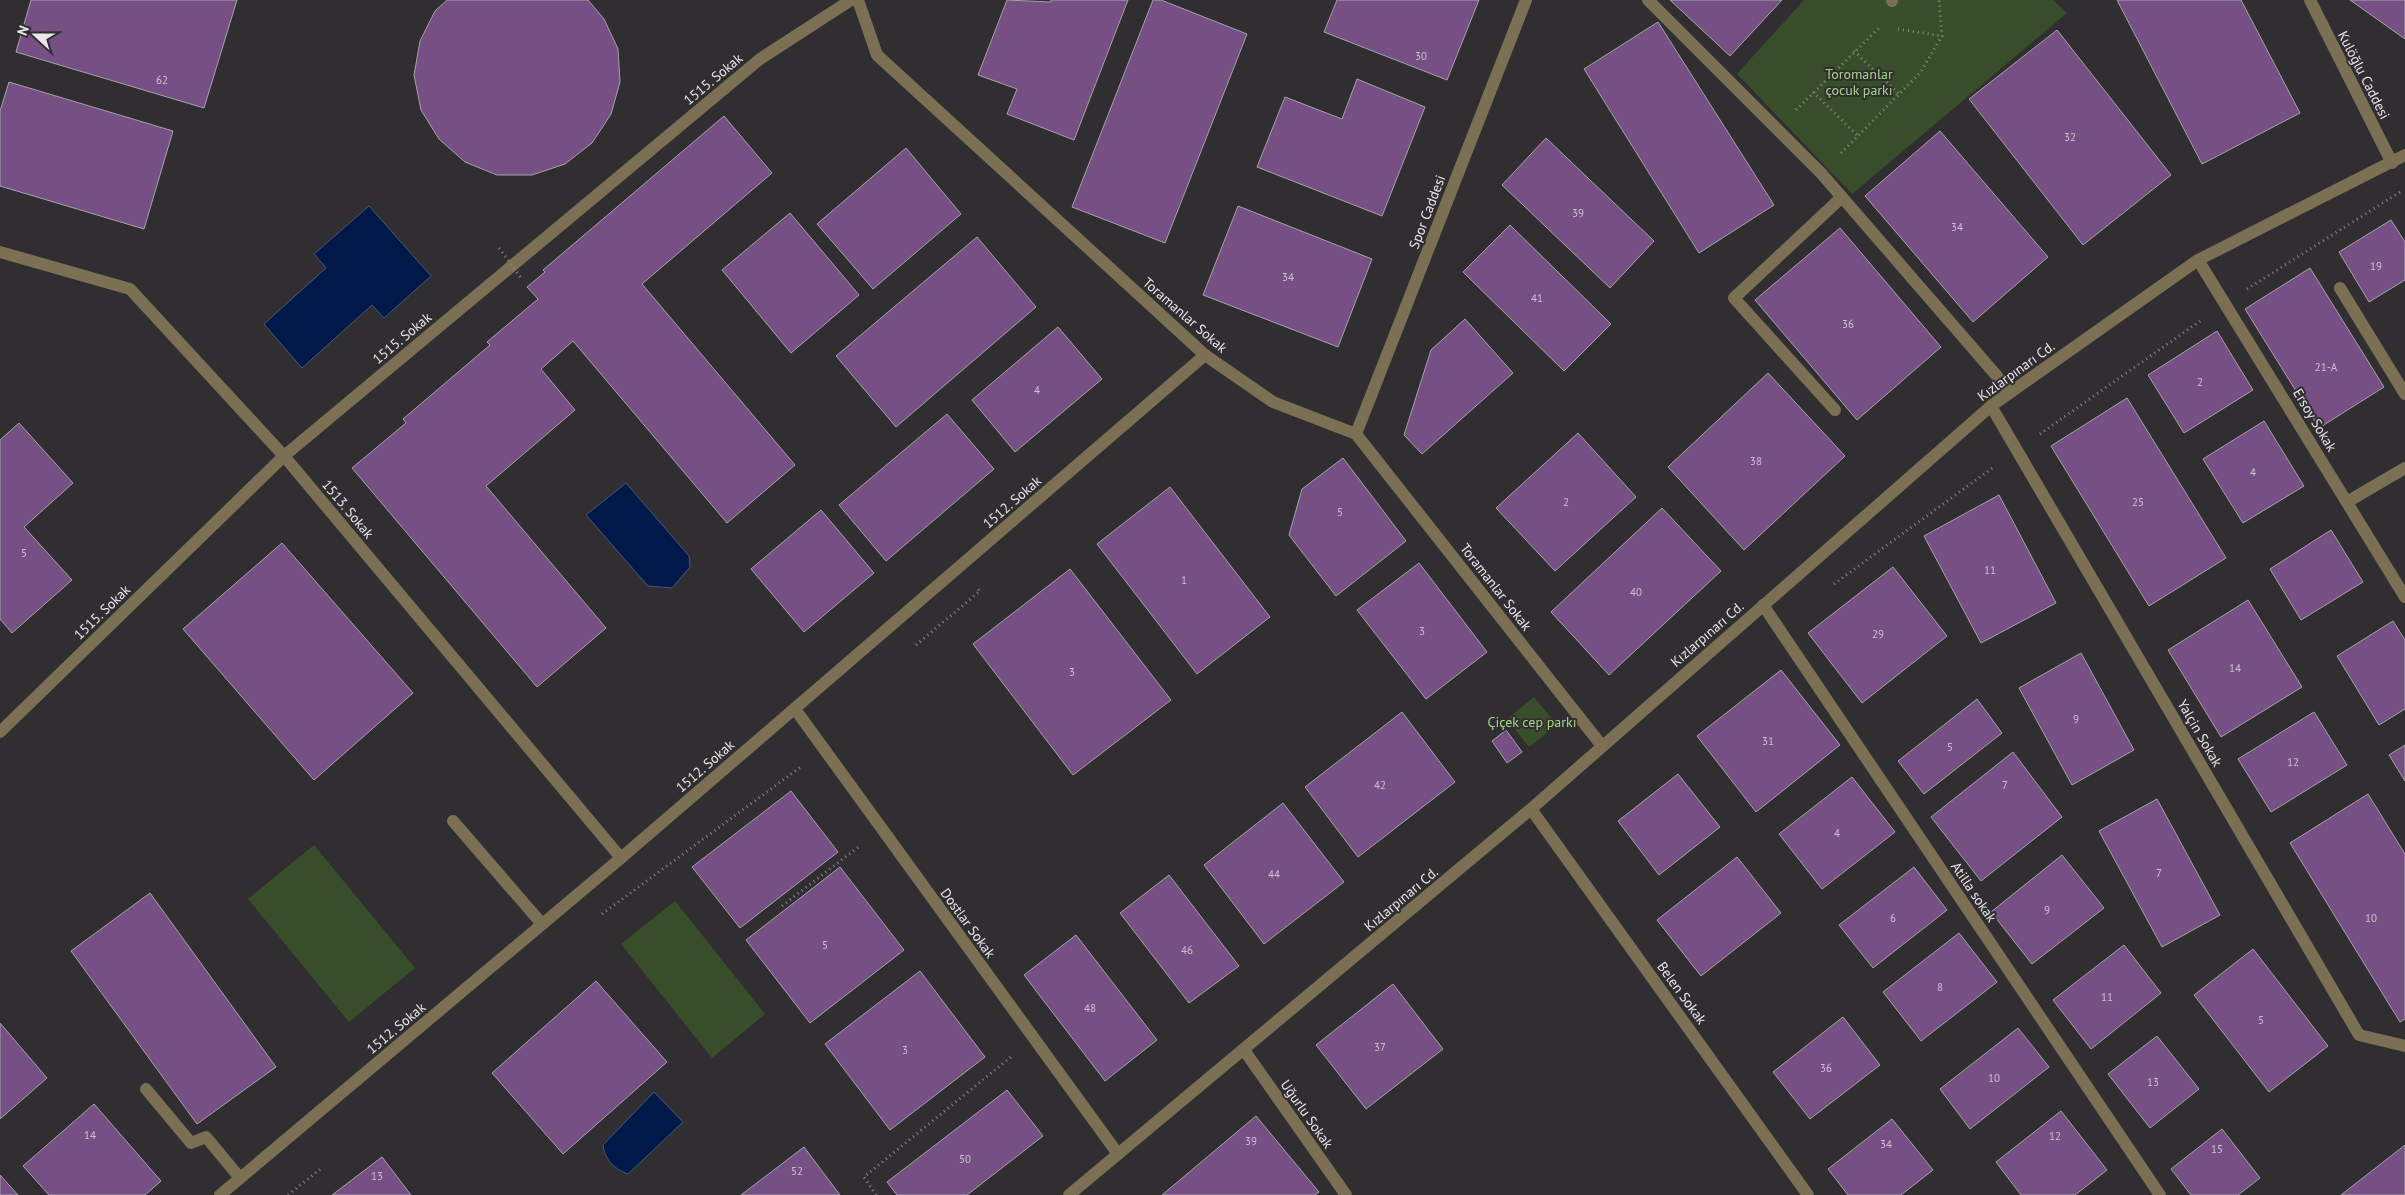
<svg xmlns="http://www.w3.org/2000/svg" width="2405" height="1195" font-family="'PT Sans',sans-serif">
<rect width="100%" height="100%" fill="#312e32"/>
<!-- green -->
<g fill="#384e2a">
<polygon points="1804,0 2053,0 2067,13 1852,194 1737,74"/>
<polygon points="1534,697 1557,725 1529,747 1507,719"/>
<polygon points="314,845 415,968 349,1022 248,899"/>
<polygon points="675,901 765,1014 712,1058 621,944"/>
</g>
<!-- water -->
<g fill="#011948" stroke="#475779">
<polygon points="369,206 431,276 384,318 372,305 302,368 264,324 326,268 314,254"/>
<polygon points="626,483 689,556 690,567 672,588 648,586 586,515"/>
<path d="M654,1092L683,1122L628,1174C614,1169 605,1160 603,1145Z"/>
</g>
<!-- building -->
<g fill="#765085" stroke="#a6a3a7">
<polygon points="31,0 237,0 204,108 16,52"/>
<polygon points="447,0 588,0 604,19 618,49 620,82 611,114 592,143 565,164 532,175 497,175 465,162 439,139 421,110 414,75 420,41 435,11"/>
<polygon points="1007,0 1051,2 1051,0 1128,0 1074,140 1007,114 1017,89 978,75"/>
<polygon points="1153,0 1161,0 1247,34 1165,243 1072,207"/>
<polygon points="1337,0 1479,0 1447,80 1324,32"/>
<polygon points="1670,0 1782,0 1730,56"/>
<polygon points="2117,0 2241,0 2300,113 2202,164"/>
<polygon points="2350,0 2405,0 2405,39"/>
<polygon points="1658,22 1774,205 1699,253 1584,69"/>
<polygon points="2057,30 2171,175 2083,245 1969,99"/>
<polygon points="1357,79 1425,107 1382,216 1257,167 1285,97 1342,119"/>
<polygon points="9,82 173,131 144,229 0,186 0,111"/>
<polygon points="724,116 772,173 642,284 795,465 727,523 573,341 541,369 575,410 486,486 606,628 537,687 352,468 406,423 403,419 490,345 487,342 538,299 527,287 545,272 543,270"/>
<polygon points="1940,131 2048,257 1973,322 1865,196"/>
<polygon points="1546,138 1654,241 1610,288 1502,185"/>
<polygon points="906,148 961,214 873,289 817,224"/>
<polygon points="1238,206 1372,259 1338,347 1203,295"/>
<polygon points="790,213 859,295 791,353 722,270"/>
<polygon points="2391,220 2405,242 2405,280 2369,302 2339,252"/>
<polygon points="1510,225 1611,324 1564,371 1463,272"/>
<polygon points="1840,228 1941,347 1857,420 1755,300"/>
<polygon points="977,237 1036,307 896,427 836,356"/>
<polygon points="2310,268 2384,387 2319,428 2245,309"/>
<polygon points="1465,319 1513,373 1422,454 1404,435 1431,350"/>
<polygon points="1058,327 1102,379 1015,452 972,400"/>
<polygon points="2217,331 2253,390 2184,433 2148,375"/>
<polygon points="1768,373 1845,456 1744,550 1668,467"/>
<polygon points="2127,398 2226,558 2149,606 2051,446"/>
<polygon points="947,414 994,469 886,561 839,505"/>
<polygon points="2264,421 2304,486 2243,523 2203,459"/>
<polygon points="19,423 73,483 24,527 72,580 12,633 0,619 0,440"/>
<polygon points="1578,433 1636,497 1555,571 1496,508"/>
<polygon points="1343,458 1406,541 1336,596 1289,535 1302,489"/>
<polygon points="1170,487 1270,617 1197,674 1097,544"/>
<polygon points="1999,495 2056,603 1981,643 1924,536"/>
<polygon points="1662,508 1721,571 1609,675 1551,612"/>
<polygon points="821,510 874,573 804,632 751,569"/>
<polygon points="2331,530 2363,582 2301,620 2270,569"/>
<polygon points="282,543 413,693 314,780 183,629"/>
<polygon points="1419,563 1487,652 1426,699 1357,610"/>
<polygon points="1893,567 1947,636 1862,703 1808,633"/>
<polygon points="1070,569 1171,700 1073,775 973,644"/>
<polygon points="2248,600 2302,687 2221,737 2168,650"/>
<polygon points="2393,621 2405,640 2405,709 2379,725 2337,656"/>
<polygon points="2081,653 2134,750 2072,785 2019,688"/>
<polygon points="1781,670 1840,745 1756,812 1697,736"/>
<polygon points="1977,699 2002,733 1924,794 1898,761"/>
<polygon points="1402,712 1455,782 1358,857 1305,787"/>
<polygon points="2314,712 2347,765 2271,812 2238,759"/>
<polygon points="1506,730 1522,752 1507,763 1492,741"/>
<polygon points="2405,745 2405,781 2389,755"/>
<polygon points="2013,752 2062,817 1981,881 1931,817"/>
<polygon points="1678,774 1720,827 1659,875 1618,821"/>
<polygon points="1852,777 1895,832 1822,889 1779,834"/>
<polygon points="791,791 838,852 740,928 692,867"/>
<polygon points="2368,794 2405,854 2405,1019 2400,1022 2290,843"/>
<polygon points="2157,799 2220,915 2162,947 2099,831"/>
<polygon points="1283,803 1344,882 1264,944 1204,865"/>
<polygon points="2062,855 2104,908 2032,964 1991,912"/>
<polygon points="1737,857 1781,913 1701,976 1657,920"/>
<polygon points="840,867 904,950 810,1023 746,940"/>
<polygon points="1914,867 1947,910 1873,968 1839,925"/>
<polygon points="1169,875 1239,966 1189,1003 1120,913"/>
<polygon points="150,893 276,1067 197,1124 71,951"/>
<polygon points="1959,933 1997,982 1921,1041 1883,992"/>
<polygon points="1076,935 1157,1040 1105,1081 1024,975"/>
<polygon points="2124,945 2161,993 2091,1049 2053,1000"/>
<polygon points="2253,949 2328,1046 2269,1092 2194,995"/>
<polygon points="920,971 985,1057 890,1130 825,1044"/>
<polygon points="596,981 667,1062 563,1154 492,1073"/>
<polygon points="1393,984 1443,1049 1366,1109 1316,1045"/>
<polygon points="1843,1017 1880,1065 1810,1119 1773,1072"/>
<polygon points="0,1023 47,1078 0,1119"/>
<polygon points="2018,1028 2049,1067 1970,1129 1940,1089"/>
<polygon points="2157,1036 2199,1089 2150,1128 2108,1074"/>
<polygon points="1007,1090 1043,1136 967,1195 897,1195 887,1182"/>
<polygon points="94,1104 161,1181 145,1195 49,1195 23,1166"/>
<polygon points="2061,1111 2107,1170 2075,1195 2021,1195 1996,1162"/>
<polygon points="1256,1116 1319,1192 1315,1195 1162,1195"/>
<polygon points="1892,1119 1933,1170 1901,1195 1848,1195 1828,1169"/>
<polygon points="2222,1129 2260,1178 2238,1195 2191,1195 2171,1169"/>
<polygon points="2405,1145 2405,1195 2341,1195"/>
<polygon points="804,1147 840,1195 741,1195"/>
<polygon points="382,1157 411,1195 332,1195"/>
<polygon points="0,1175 18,1195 0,1195"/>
</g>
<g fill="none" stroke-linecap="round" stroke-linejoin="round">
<!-- path -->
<g stroke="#89878a" stroke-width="3" stroke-dasharray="1 4" stroke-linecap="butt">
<polyline points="1898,29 1942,36"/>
<polyline points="1854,51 1899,94"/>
<polyline points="1813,92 1858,136"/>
<polyline points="1796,110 1880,27"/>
<polyline points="1841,153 1920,73 1942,36 1939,0"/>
<polyline points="2247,289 2400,192"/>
<polyline points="2040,434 2203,319"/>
<polyline points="1834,584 1995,466"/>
<polyline points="916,645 980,591 977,588"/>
<polyline points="782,906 861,845"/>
<polyline points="602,914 802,766"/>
<polyline points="288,1195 323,1167"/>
<polyline points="876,1195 864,1177 1012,1056"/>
</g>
<!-- minor -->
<g stroke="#7b7054" stroke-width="12">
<polyline points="858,0 877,55 1205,355 1273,402 1356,434 1602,746"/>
<polyline points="1648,0 1821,173 1996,375 2009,393"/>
<polyline points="1892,0 1892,1"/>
<polyline points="2310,0 2392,163"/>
<polyline points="0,252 130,289 284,456 621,858"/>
<polyline points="2198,260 2405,597"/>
<polyline points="2340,288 2405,394"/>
<polyline points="1991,406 2359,1035 2405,1046"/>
<polyline points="1835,410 1734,298 1842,197"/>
<polyline points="1356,434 1526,0"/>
<polyline points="2347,502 2405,468"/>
<polyline points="1763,605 2160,1195"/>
<polyline points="795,709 1118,1154"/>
<polyline points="0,732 284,456 760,59 851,0"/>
<polyline points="1531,809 1808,1195"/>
<polyline points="453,821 542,924"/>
<polyline points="1244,1050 1346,1195"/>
<polyline points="146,1089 191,1143 206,1137 240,1178"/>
<polyline points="220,1195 621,858 1205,355"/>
<polyline points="1069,1195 1531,809 1991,406 2198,260 2405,155"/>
</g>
<!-- path-bridge -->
<polyline stroke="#89878a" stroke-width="3" stroke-dasharray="1 4" stroke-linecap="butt" points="499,248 521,278"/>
</g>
<g text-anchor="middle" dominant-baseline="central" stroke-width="4" stroke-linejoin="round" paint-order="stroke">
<!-- number labels -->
<g font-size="11" fill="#ccc1d1">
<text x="1421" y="56">30</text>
<text x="162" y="80">62</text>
<text x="2070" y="137">32</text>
<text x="1578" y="213">39</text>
<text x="1957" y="227">34</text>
<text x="2376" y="266">19</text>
<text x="1288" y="277">34</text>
<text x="1537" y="298">41</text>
<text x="1848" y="324">36</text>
<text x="2326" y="367">21-A</text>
<text x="2200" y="382">2</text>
<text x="1037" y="390">4</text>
<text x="1756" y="461">38</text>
<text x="2253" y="472">4</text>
<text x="1566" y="502">2</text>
<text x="2138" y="502">25</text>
<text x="1340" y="512">5</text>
<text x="24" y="553">5</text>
<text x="1990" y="570">11</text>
<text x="1184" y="580">1</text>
<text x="1636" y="592">40</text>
<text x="1422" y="631">3</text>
<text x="1878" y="634">29</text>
<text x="2235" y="668">14</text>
<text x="1072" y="672">3</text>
<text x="2076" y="719">9</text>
<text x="1768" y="741">31</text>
<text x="1950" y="747">5</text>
<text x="2293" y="762">12</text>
<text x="1380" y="785">42</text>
<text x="2005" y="785">7</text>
<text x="1837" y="833">4</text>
<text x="2159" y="873">7</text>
<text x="1274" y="874">44</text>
<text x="2047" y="910">9</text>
<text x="1893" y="918">6</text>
<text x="2371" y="918">10</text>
<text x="825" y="945">5</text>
<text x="1187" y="950">46</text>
<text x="1940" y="987">8</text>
<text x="2107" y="997">11</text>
<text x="1090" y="1008">48</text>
<text x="2261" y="1020">5</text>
<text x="1380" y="1047">37</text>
<text x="905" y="1050">3</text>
<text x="1826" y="1068">36</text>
<text x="1994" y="1078">10</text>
<text x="2153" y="1082">13</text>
<text x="90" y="1135">14</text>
<text x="2055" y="1136">12</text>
<text x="1251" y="1141">39</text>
<text x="1886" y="1144">34</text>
<text x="2217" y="1149">15</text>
<text x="965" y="1159">50</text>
<text x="797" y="1171">52</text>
<text x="377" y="1176">13</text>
</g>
<!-- park labels -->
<g font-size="14" fill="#a3d682" stroke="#312e32">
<text x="1859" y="74">Toromanlar<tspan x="1859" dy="16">çocuk parkı</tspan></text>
<text x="1532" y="722">Çiçek cep parkı</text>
</g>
<!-- street labels -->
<g font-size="14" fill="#e9e7ea" stroke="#312e32">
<text transform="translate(2364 75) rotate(63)">Kulöğlu Caddesi</text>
<text transform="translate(713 79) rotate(-40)">1515. Sokak</text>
<text transform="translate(1427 212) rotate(-69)">Spor Caddesi</text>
<text transform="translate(1185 315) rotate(41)">Toramanlar Sokak</text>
<text transform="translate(402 338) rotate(-40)">1515. Sokak</text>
<text transform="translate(2016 371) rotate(-36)">Kızlarpınarı Cd.</text>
<text transform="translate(2315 420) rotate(59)">Ersoy Sokak</text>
<text transform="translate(1012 502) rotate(-41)">1512. Sokak</text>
<text transform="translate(348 509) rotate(50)">1513. Sokak</text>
<text transform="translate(1496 587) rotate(52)">Toramanlar Sokak</text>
<text transform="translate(102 612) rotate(-44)">1515. Sokak</text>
<text transform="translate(1707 634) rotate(-41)">Kızlarpınarı Cd.</text>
<text transform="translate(2200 733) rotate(60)">Yalçin Sokak</text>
<text transform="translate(705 766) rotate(-41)">1512. Sokak</text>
<text transform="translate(1974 892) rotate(56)">Atilla sokak</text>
<text transform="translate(1401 899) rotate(-40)">Kızlarpınarı Cd.</text>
<text transform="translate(968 923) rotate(54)">Dostlar Sokak</text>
<text transform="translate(1682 993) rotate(54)">Belen Sokak</text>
<text transform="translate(396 1028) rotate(-40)">1512. Sokak</text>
<text transform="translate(1307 1114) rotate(55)">Uğurlu Sokak</text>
</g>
</g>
<!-- north arrow -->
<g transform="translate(35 35) rotate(291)" stroke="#312e32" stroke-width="4" paint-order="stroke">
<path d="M0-4L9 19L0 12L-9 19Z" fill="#e9e7ea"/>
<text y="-8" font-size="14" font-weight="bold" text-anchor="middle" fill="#e9e7ea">N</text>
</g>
</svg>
